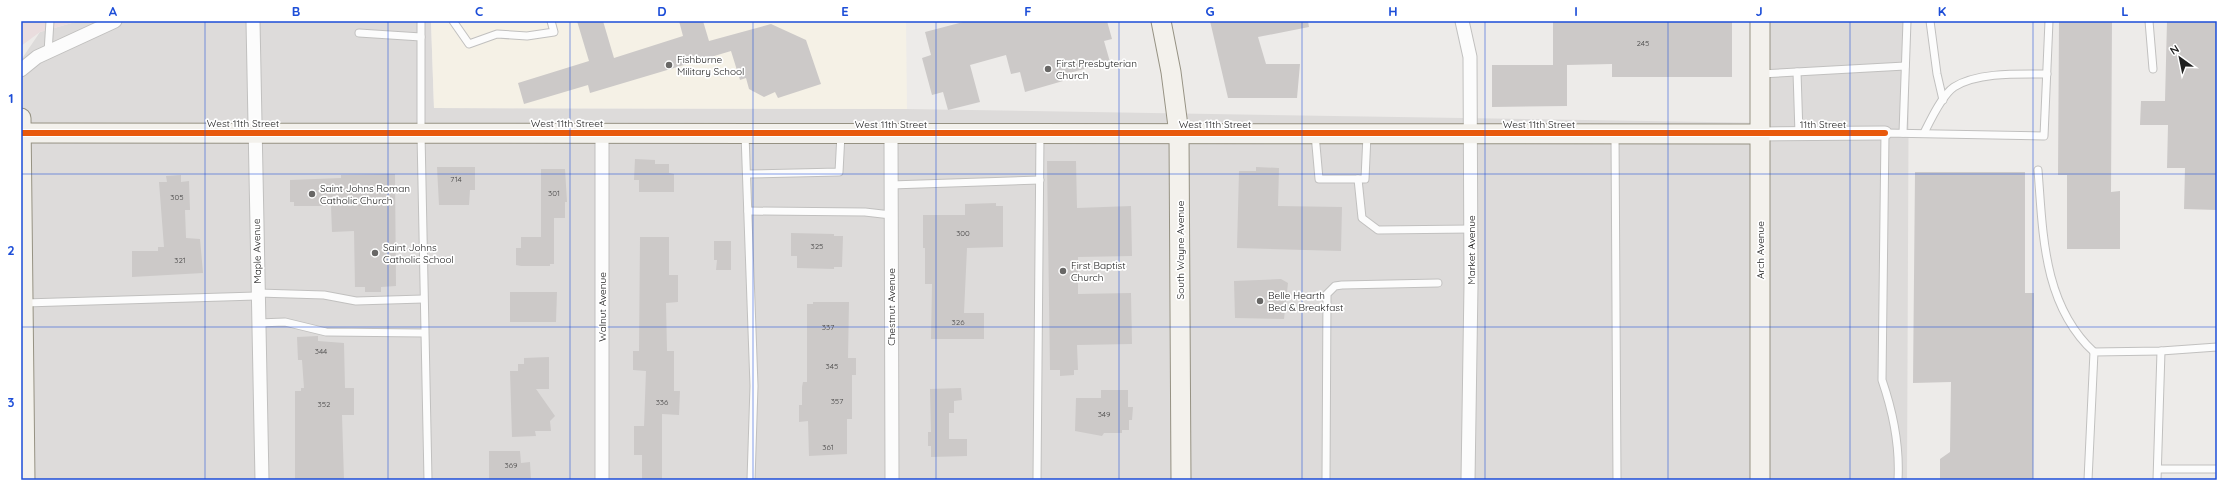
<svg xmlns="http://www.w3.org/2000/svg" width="2238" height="501" font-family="Quicksand,sans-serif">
<rect width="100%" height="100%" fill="#edebe9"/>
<!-- residential -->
<polygon fill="#dddbda" points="79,21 431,21 434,108 907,109 1769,123 1767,21 1909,21 1907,480 21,480 21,60 40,32"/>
<!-- commercial -->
<polygon fill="#eaddde" points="21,21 79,21 40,32 21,46"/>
<!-- education -->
<polygon fill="#f5f1e6" points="431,21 906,21 907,109 434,108"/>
<!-- building -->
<g fill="#ccc9c8">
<polygon points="577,21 603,21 614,58 683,36 679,21 703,21 709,41 771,24 806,40 821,84 778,98 775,92 764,97 749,89 746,78 740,80 731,51 590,93 588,85 524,104 518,83 589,61"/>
<polygon points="967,21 1107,21 1112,39 1104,41 1110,62 1062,75 1063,81 1025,92 1020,72 1011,74 1006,55 970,65 980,102 948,110 943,92 932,95 922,58 931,55 925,32"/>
<polygon points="1210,21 1308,21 1309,27 1258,37 1266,64 1300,64 1297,98 1228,98"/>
<polygon points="1553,21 1732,21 1732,77 1612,77 1612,64 1567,65 1567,106 1492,107 1492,65 1553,65"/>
<polygon points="2059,21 2112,21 2111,192 2120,191 2120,249 2067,249 2067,175 2058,175"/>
<polygon points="2167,21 2217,21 2217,210 2184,209 2185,168 2167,168 2168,125 2140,125 2141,101 2165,101"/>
<polygon points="635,159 655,160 655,164 669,164 669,173 674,174 674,192 639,192 639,180 634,180"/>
<polygon points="1047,161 1076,161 1077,208 1131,206 1132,256 1078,257 1078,294 1131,293 1132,344 1077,345 1078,370 1074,370 1074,375 1060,376 1060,370 1050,370"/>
<polygon points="437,167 475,167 475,190 470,190 469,205 439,205"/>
<polygon points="1256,167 1279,168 1278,206 1342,207 1341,251 1237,248 1239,171 1256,171"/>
<polygon points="541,169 565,169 567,202 565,202 565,218 554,218 554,264 550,264 550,266 521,266 516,265 516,248 521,248 521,237 541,237"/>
<polygon points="1915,172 2025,172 2025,293 2034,293 2033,480 1940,480 1940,459 1950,452 1951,382 1913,383"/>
<polygon points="395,174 396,286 381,287 381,292 365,292 365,287 355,287 354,231 332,232 331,206 294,206 294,202 290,202 290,180 341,178 341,175"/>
<polygon points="181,175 181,182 189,181 190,210 185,210 186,238 200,239 203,273 132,277 132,251 158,251 158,247 164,247 159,182 167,182 166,176"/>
<polygon points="996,203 996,206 1003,206 1003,247 967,248 964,313 984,313 984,339 931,339 932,284 925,284 925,248 923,248 923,215 965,215 965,204"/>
<polygon points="791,233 834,234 834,236 843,236 842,267 834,267 834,269 797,268 797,256 791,256"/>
<polygon points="640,237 669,237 669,275 678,275 678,302 666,303 667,351 674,351 674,391 680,391 679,415 662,414 662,480 642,480 642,455 634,455 634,426 644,426 646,371 633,370 633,351 639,351"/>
<polygon points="714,241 731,241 731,270 716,270 717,260 714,260"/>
<polygon points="1281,279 1288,283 1284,319 1235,318 1234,281"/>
<polygon points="510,292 557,292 556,322 510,322"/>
<polygon points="813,302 849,302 848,358 856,358 856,375 852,375 852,419 847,419 847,454 809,456 808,421 799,422 799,405 802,405 802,387 803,382 807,382 807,304 813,304"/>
<polygon points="318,336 318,341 344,343 345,388 354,388 354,415 342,415 344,480 295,480 295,391 301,391 301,388 304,388 302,360 298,360 297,337"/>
<polygon points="549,357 549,389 536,389 555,416 550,421 551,431 535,431 536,436 512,437 510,371 518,371 518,364 524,364 524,358"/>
<polygon points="961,388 962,400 954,401 954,413 949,413 949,439 967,439 967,456 931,457 931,446 928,446 928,432 931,432 930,389"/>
<polygon points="1101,390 1128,390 1128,407 1133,407 1132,420 1129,420 1129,430 1122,430 1122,433 1104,433 1102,436 1075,431 1076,398 1101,398"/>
<polygon points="489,451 520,451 521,463 530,462 531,480 489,480"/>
</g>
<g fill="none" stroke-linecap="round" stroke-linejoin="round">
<defs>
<g id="lane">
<polyline points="421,21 421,134 428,480"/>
<polyline points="453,21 469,44 497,34 527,36 554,32 551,21"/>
<polyline points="1930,21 1937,74 1943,100"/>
<polyline points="2149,21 2153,69"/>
<polyline points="359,33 421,37"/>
<polyline points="48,52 50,21"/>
<polyline points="1797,72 1799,134"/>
<polyline points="1760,74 1905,66"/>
<polyline points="1903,133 1907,21"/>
<path d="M1924,133C1930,121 1942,95 1954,87C1978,72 2019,74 2047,74"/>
<polyline points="745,134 754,386 751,480"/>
<polyline points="1315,134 1319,179 1365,179 1367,135"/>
<polyline points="1615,134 1617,480"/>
<path d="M2038,170C2043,234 2043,305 2094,352"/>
<polyline points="747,174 839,172 841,134"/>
<polyline points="1358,179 1362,218 1378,230 1471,229"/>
<polyline points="891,185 1040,180"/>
<polyline points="748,211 865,212 891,215"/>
<polyline points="258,293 324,295 356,301 423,299"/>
<polyline points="25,303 258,296"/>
<polyline points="258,323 285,322 326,332 424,333"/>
<polyline points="2158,469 2217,469"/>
<polyline points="1037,480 1040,134"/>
<polyline points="1326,480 1327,294 1335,286 1342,285 1438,283"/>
<path d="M1898,480C1900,445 1893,412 1882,380L1885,133L2044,136L2049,21"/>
<polyline points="2088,480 2094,352 2161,351 2217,347"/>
<polyline points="2157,480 2161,351"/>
</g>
<g id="street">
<polyline points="253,21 262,480"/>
<polyline points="1462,21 1470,57 1471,285 1468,480"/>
<polyline points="21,70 37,57 115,21"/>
<polyline points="602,133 602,480"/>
<polyline points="891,134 892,480"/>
<polyline points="1760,134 1885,133"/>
</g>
<g id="secondary">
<polyline points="1161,21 1171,72 1179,134 1181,480"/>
<polyline points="1760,21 1760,480"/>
<polyline points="21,118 25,480"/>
<polyline points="21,133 1760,134"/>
</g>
</defs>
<!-- lane casing -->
<use href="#lane" stroke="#c1c0bf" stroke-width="9"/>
<!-- street casing -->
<use href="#street" stroke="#c1c0bf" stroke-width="15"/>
<!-- secondary casing -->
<use href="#secondary" stroke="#969283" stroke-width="21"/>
<!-- lane -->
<use href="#lane" stroke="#fcfcfc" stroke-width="7"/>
<!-- street -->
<use href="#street" stroke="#fcfcfc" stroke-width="13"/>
<!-- secondary -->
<use href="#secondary" stroke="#f3f1ec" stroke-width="19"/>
<defs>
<polyline id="cycleway" points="21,133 1885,133"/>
</defs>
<!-- cycleway casing -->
<use href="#cycleway" stroke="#fff" stroke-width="8"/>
<!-- cycleway -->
<use href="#cycleway" stroke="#e8590c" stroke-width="6"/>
</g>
<!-- grid -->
<path fill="none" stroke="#1d4ed8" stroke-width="1" stroke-opacity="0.55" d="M205,21V480M388,21V480M570,21V480M753,21V480M936,21V480M1119,21V480M1302,21V480M1485,21V480M1668,21V480M1850,21V480M2033,21V480M21,174H2217M21,327H2217"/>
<!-- markers -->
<g fill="#686766" stroke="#fff" stroke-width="1.5">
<circle cx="669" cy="65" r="4"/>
<circle cx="1048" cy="69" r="4"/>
<circle cx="312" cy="194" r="4"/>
<circle cx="375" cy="253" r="4"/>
<circle cx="1063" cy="271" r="4"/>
<circle cx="1260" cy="301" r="4"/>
</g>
<g text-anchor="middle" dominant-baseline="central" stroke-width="3.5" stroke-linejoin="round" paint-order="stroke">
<!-- number labels -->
<g font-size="8" fill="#4b4a4a">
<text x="1643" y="43">245</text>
<text x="456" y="179">714</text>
<text x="554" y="193">301</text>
<text x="177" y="197">305</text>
<text x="963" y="233">300</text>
<text x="817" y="246">325</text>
<text x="180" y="260">321</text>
<text x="958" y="322">326</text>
<text x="828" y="327">337</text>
<text x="321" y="351">344</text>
<text x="832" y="366">345</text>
<text x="837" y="401">357</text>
<text x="662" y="402">336</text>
<text x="324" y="404">352</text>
<text x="1104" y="414">349</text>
<text x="828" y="447">361</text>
<text x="511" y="465">369</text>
</g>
<!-- poi labels -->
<g font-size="10" fill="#202020" stroke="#fff" text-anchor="start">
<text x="677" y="59">Fishburne<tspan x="677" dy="12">Military School</tspan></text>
<text x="1056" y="63">First Presbyterian<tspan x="1056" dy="12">Church</tspan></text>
<text x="320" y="188">Saint Johns Roman<tspan x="320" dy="12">Catholic Church</tspan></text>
<text x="383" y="247">Saint Johns<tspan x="383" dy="12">Catholic School</tspan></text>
<text x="1071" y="265">First Baptist<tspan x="1071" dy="12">Church</tspan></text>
<text x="1268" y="295">Belle Hearth<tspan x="1268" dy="12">Bed &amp; Breakfast</tspan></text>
</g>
<!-- street labels -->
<g font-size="10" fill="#202020" stroke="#fff">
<text x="243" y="123">West 11th Street</text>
<text x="567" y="123">West 11th Street</text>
<text x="891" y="124">West 11th Street</text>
<text x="1215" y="124">West 11th Street</text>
<text x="1539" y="124">West 11th Street</text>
<text x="1823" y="124">11th Street</text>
<text transform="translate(1180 250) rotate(-90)">South Wayne Avenue</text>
<text transform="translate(1471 250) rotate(-90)">Market Avenue</text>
<text transform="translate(1760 250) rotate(-90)">Arch Avenue</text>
<text transform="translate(257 251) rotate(-91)">Maple Avenue</text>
<text transform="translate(602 307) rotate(-90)">Walnut Avenue</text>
<text transform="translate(891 307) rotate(-90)">Chestnut Avenue</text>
</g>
</g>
<!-- border -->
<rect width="2238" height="501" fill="none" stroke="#ffffff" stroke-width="44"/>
<!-- north arrow -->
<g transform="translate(2180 58) rotate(327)" stroke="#ffffff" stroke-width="3" paint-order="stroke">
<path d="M0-3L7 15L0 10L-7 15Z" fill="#202020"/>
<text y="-6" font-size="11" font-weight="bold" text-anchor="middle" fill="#202020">N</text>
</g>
<rect x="22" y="22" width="2194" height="457" fill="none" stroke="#1d4ed8" stroke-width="1.5"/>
<g font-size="13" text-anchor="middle" font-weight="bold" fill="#1d4ed8">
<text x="113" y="16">A</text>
<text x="296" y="16">B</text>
<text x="479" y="16">C</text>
<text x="662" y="16">D</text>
<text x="845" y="16">E</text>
<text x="1028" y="16">F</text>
<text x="1210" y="16">G</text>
<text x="1393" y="16">H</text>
<text x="1576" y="16">I</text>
<text x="1759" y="16">J</text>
<text x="1942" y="16">K</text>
<text x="2125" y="16">L</text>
<text x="11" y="103">1</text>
<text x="11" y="255">2</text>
<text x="11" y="407">3</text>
</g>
</svg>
